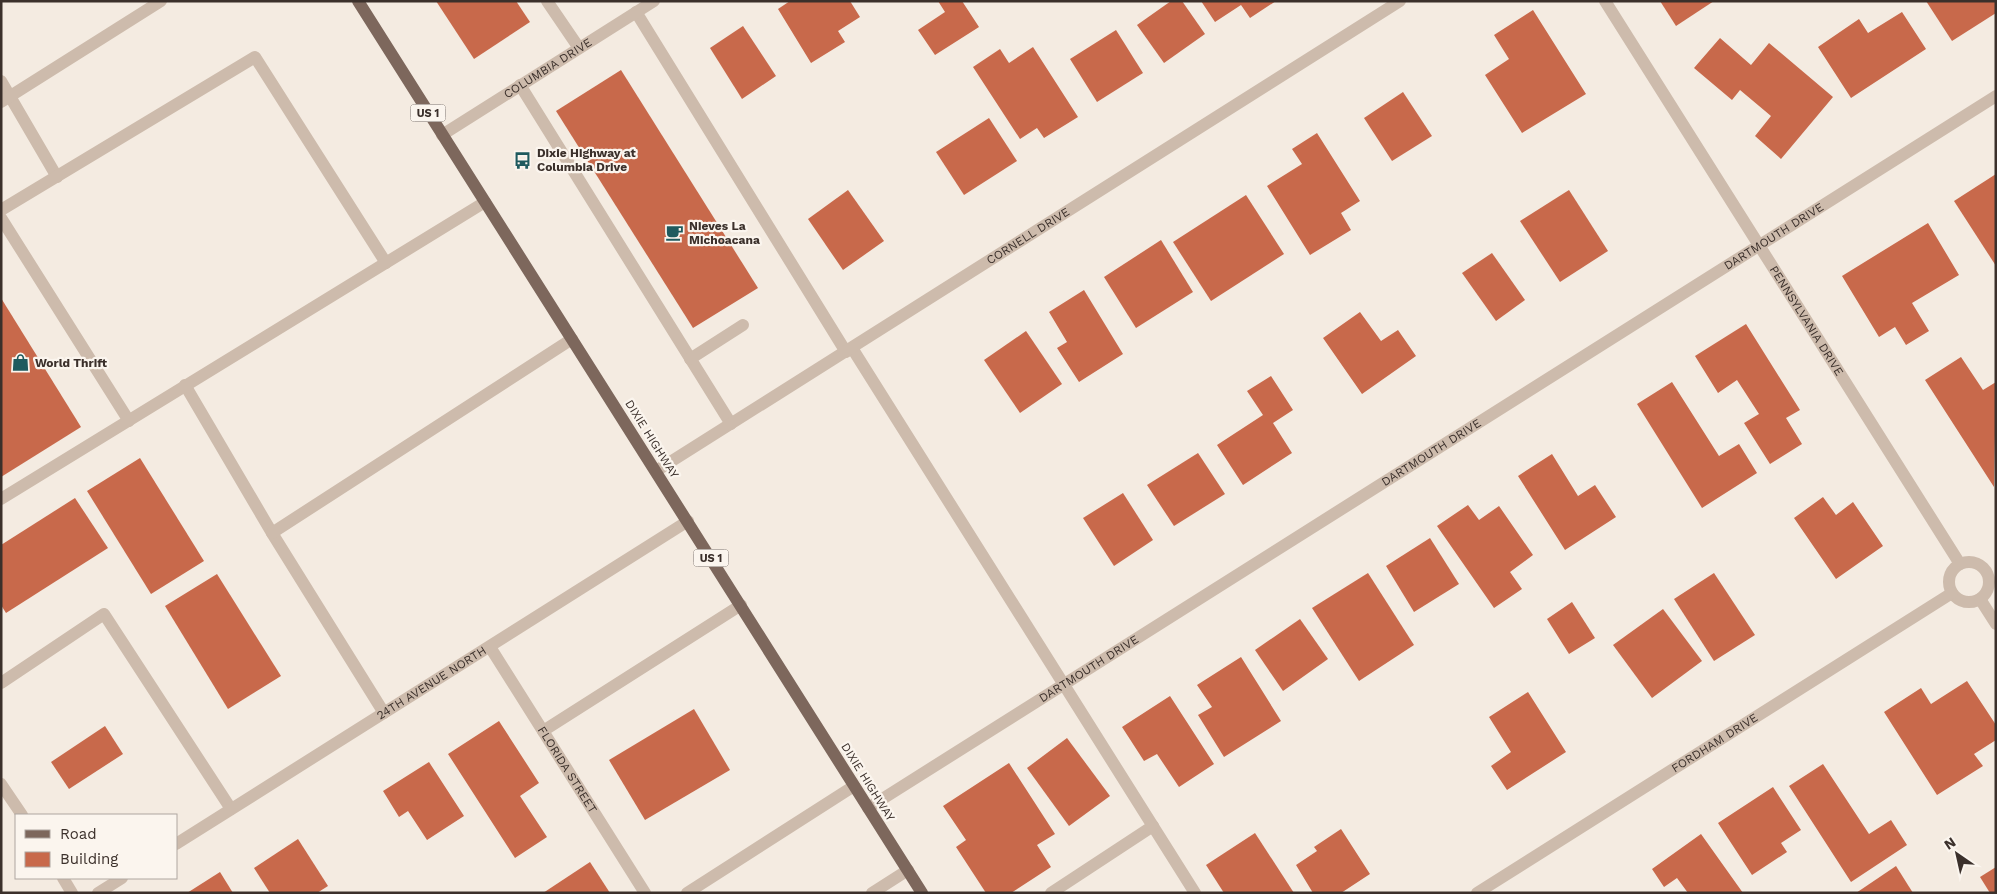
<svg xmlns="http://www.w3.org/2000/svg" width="1997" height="894" font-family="'Work Sans',sans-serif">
<rect width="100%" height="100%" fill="#f4ebe1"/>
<!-- building -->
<g fill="#c8694b">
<polygon points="436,1 516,1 530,22 474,59"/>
<polygon points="790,1 850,1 860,17 838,31 845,42 811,63 778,9"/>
<polygon points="938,1 962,1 979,27 935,55 918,30 945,12"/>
<polygon points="1171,1 1182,1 1205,34 1164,63 1137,25"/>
<polygon points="1201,1 1276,1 1250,18 1241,5 1215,22"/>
<polygon points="1660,1 1714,1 1676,26"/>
<polygon points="1926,1 1996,1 1996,13 1952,41"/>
<polygon points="1533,10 1586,94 1522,133 1485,75 1509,59 1494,35"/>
<polygon points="1902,12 1926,49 1851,98 1818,47 1859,19 1868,33"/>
<polygon points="743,26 776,76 742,99 710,48"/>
<polygon points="1116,30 1143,73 1097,102 1070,59"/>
<polygon points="1720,38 1751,65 1769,43 1833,97 1781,159 1755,136 1771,116 1740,90 1732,100 1694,68"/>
<polygon points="1033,47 1078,117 1044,138 1037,128 1020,139 973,67 1000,49 1009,63"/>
<polygon points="621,70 758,288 693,328 556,111"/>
<polygon points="1403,92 1432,136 1392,161 1364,118"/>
<polygon points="989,118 1017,161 964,195 936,152"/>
<polygon points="1317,133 1360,201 1341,213 1351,230 1310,255 1267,186 1302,164 1292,149"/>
<polygon points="1996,174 1996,266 1954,201"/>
<polygon points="848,190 884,241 843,270 808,219"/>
<polygon points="1569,190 1608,251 1560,282 1520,221"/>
<polygon points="1246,195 1284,254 1211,301 1173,242"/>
<polygon points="1928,223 1959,275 1912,303 1929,331 1906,345 1895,327 1879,337 1842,276"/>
<polygon points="1161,240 1193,292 1136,328 1104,277"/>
<polygon points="1492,253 1525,300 1496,321 1462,273"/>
<polygon points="1084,290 1123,354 1079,382 1057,348 1067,342 1049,312"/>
<polygon points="1,298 81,427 1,477"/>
<polygon points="1360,312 1381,341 1398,330 1416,356 1362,394 1323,338"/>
<polygon points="1746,324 1800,410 1786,418 1802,444 1770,464 1744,423 1759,414 1737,380 1718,393 1695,356"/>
<polygon points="1026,331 1062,384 1020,413 984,360"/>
<polygon points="1961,357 1983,390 1996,382 1994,487 1925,380"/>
<polygon points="1271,376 1293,410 1273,423 1292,453 1243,485 1217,445 1263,415 1247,391"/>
<polygon points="1672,382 1719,456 1739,444 1757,473 1702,508 1637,404"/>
<polygon points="1198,453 1225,494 1174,526 1147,485"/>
<polygon points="1552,454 1578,496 1595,485 1616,517 1565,550 1518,476"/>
<polygon points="140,458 204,561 151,594 87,491"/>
<polygon points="1123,493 1153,540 1114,566 1083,518"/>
<polygon points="1823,497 1836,515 1853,502 1883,546 1836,579 1794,518"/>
<polygon points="75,498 108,548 6,613 1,605 1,545"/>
<polygon points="1468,505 1479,520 1499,506 1533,555 1510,572 1522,589 1494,608 1437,526"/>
<polygon points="1430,538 1459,584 1414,612 1386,566"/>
<polygon points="1368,573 1414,645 1359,681 1312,608"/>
<polygon points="1714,573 1755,635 1714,661 1674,599"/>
<polygon points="217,574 281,676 228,709 165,606"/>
<polygon points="1572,602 1595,638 1569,654 1547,619"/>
<polygon points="1663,609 1702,661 1652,698 1613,645"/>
<polygon points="1300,619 1328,659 1283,691 1255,650"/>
<polygon points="1241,657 1281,721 1224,757 1198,715 1212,707 1197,685"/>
<polygon points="1967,681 1996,725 1996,740 1974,754 1983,766 1937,795 1884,712 1921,688 1931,704"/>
<polygon points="1528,692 1566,752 1507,790 1491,766 1511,752 1489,717"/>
<polygon points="1170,696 1214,764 1179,787 1157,754 1144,761 1122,727"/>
<polygon points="694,709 730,770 645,820 609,760"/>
<polygon points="499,721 539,783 520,796 547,837 515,858 448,754"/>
<polygon points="105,726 123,754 69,789 51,762"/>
<polygon points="1067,738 1110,796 1069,826 1027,768"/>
<polygon points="429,762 464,816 427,840 408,811 399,817 383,791"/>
<polygon points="1009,763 1055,834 1037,845 1051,867 1011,893 986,893 956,847 966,840 943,806"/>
<polygon points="1823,764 1869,834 1891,820 1907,845 1851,882 1789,786"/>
<polygon points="1773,787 1801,830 1781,843 1787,852 1752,875 1718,823"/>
<polygon points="1341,829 1370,874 1341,893 1313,893 1296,865 1317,851 1314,847"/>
<polygon points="1255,833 1294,893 1224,893 1206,865"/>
<polygon points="1701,834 1743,893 1688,893 1677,878 1664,887 1652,869"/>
<polygon points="298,839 328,886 317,893 270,893 254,868"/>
<polygon points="590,862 610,893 543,893"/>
<polygon points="1896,866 1913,893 1856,893"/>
<polygon points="1996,867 1996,893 1990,893 1980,877"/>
<polygon points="220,872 233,893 187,893"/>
</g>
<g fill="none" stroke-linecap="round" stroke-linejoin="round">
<!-- service -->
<g stroke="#cdbbac" stroke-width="12">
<polyline points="547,1 579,48"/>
<polyline points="636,12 846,352"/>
<polyline points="1,81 57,177"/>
<polyline points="520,85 731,424"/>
<polyline points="1,102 161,1"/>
<polyline points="1,210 255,57 386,263"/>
<polyline points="1,218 129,421"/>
<polyline points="690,359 743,325"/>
<polyline points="185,385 272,533 384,713"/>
<polyline points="1,499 485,202"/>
<polyline points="272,533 572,339"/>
<polyline points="1,683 104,614 231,809"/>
<polyline points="543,731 741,605"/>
<polyline points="1,784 22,815"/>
<polyline points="63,878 72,893"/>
<polyline points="687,893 854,786"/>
<polyline points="1051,893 1153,826"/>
</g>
<!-- minor -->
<g stroke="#cdbbac" stroke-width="12">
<path id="s1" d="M1605,1L1960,564"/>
<path id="s2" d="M442,135L654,1"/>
<polyline points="852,348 1195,893"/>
<path id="s3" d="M656,471L1400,1"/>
<circle cx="1969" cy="582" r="20"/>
<polyline points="1980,599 1996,624"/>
<path id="s4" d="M490,647L645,893"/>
<path id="s5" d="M868,808L1996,96"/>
<path id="s6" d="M176,844L688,521"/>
<polyline points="98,893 122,878"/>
<polyline points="872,893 908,870"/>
<path id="s7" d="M1477,893L1952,593"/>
</g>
<!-- primary -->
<polyline stroke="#7d675c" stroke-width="12" points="358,1 922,893"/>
</g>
<!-- icons -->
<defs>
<symbol id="bus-bare" viewBox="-9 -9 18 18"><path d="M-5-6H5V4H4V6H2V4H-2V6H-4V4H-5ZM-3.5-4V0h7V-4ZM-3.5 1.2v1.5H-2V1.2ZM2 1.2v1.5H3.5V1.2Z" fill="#1f5a5e" stroke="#fbf5ee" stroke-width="2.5" paint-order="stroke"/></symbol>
<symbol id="cafe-bare" viewBox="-9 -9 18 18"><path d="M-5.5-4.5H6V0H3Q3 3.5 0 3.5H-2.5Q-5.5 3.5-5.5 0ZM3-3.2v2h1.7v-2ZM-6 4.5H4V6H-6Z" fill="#1f5a5e" stroke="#fbf5ee" stroke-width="2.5" paint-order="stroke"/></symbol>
<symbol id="shop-bare" viewBox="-9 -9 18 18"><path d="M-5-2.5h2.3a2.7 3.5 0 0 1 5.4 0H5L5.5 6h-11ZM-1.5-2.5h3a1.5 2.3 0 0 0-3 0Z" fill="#1f5a5e" stroke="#fbf5ee" stroke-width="2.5" paint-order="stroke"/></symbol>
</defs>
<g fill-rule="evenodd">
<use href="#bus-bare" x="510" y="148" width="25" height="25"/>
<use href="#cafe-bare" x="662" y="220" width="25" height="25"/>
<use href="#shop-bare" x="8" y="350" width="25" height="25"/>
</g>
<g text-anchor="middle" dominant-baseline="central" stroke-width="4.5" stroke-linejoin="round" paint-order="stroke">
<!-- shield labels -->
<g fill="#fbf5ee" stroke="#756b66" stroke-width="1">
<rect x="410.5" y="104.5" width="35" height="17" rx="4"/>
<rect x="693.5" y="549.5" width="35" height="17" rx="4"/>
</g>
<g font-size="11" font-weight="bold" fill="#3b302b">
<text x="428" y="113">US 1</text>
<text x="711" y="558">US 1</text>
</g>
<!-- street labels -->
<g font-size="12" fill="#3b302b" stroke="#fbf5ee">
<text stroke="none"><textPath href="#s2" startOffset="125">COLUMBIA DRIVE</textPath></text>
<text stroke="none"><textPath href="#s5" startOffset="1071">DARTMOUTH DRIVE</textPath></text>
<text stroke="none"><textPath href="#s3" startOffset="440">CORNELL DRIVE</textPath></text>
<text stroke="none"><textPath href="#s1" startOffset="378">PENNSYLVANIA DRIVE</textPath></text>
<text transform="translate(652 439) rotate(58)">DIXIE HIGHWAY</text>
<text stroke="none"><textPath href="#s5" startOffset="666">DARTMOUTH DRIVE</textPath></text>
<text stroke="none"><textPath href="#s5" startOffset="261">DARTMOUTH DRIVE</textPath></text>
<text stroke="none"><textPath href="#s6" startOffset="302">24TH AVENUE NORTH</textPath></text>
<text stroke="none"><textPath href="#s7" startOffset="281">FORDHAM DRIVE</textPath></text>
<text stroke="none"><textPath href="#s4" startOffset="145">FLORIDA STREET</textPath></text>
<text transform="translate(868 782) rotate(58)">DIXIE HIGHWAY</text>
</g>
<!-- poi labels -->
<g font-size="12" font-weight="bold" fill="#3b302b" stroke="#fbf5ee" text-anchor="start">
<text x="537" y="153">Dixie Highway at<tspan x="537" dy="14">Columbia Drive</tspan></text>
<text x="689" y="226">Nieves La<tspan x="689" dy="14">Michoacana</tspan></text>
<text x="35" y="363">World Thrift</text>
</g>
</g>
<!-- border -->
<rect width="1997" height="894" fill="none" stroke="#3b302b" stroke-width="5"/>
<!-- legend -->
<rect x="15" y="814" width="162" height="65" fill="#fbf5ee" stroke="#aea6a0"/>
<rect x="25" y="830" width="25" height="8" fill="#7d675c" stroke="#aea6a0"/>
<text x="60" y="839" font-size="15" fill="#3b302b">Road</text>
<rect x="25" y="852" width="25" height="15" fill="#c8694b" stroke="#aea6a0"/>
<text x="60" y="864" font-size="15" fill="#3b302b">Building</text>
<!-- north arrow -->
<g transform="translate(1957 854) rotate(326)" stroke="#fbf5ee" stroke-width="4" paint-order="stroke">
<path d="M0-4L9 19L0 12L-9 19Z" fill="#3b302b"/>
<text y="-8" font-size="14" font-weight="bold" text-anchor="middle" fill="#3b302b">N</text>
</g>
</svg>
